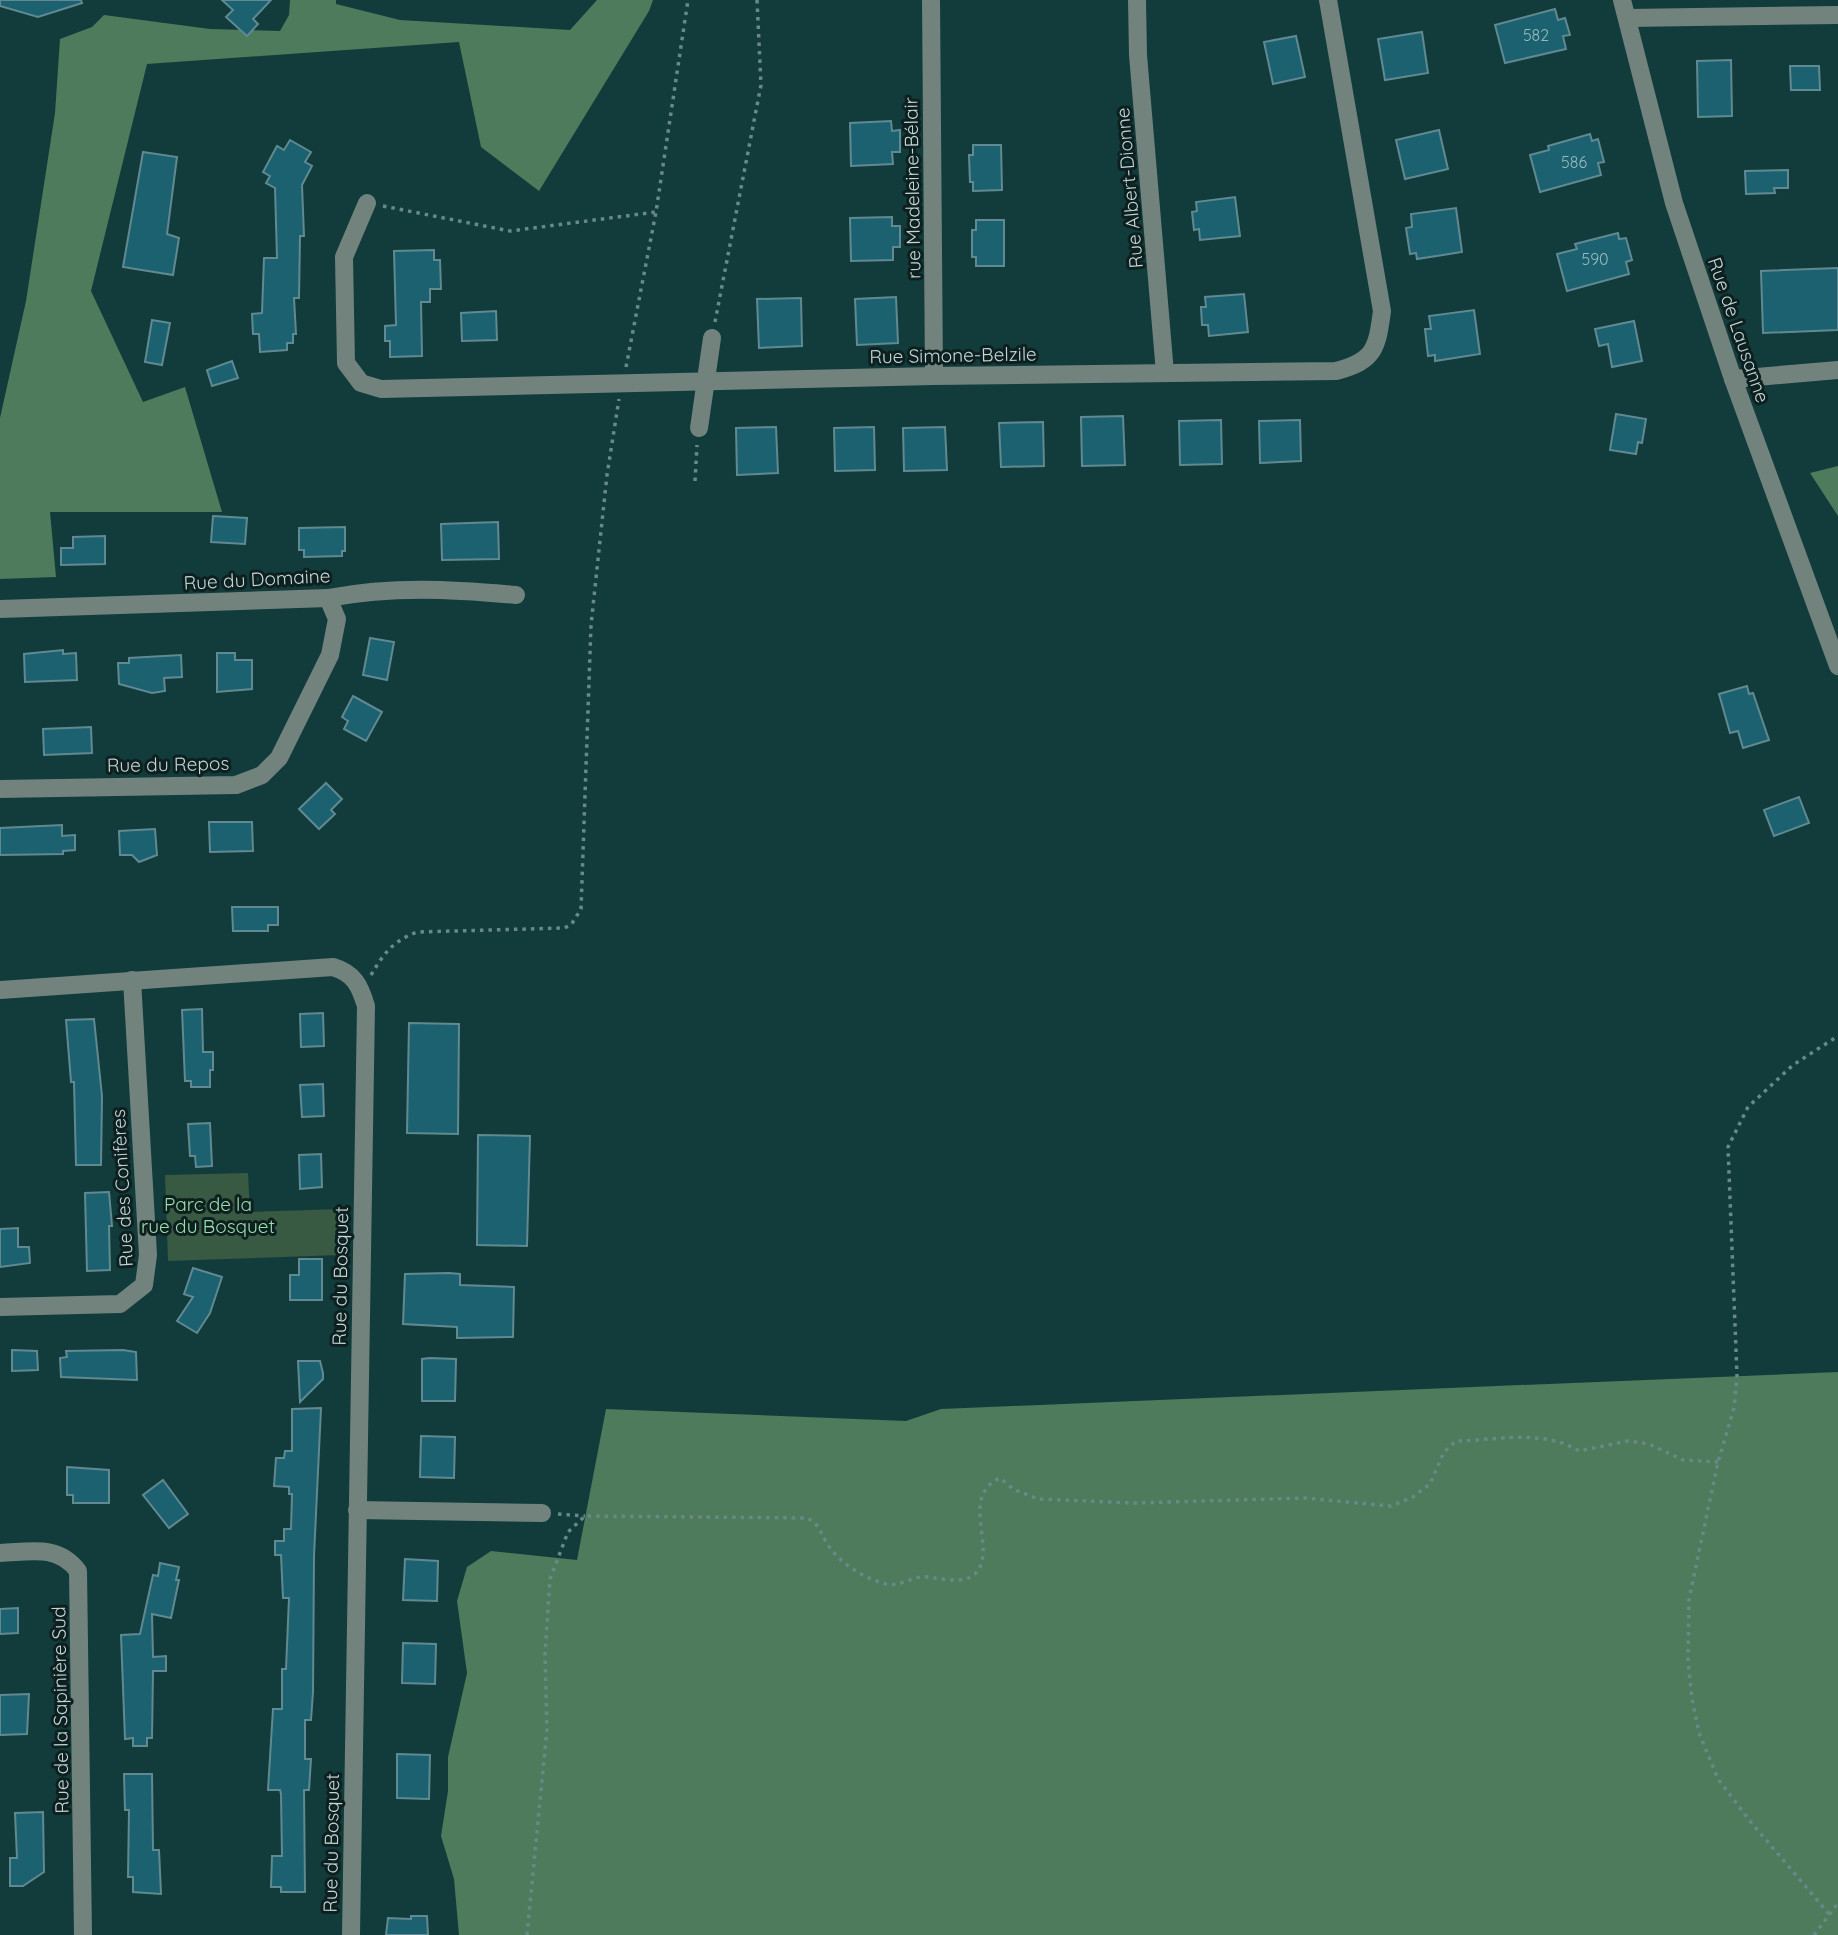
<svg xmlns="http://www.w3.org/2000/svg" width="1838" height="1935" font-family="Quicksand,sans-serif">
<rect width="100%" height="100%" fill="#113c3b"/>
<!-- green -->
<polygon fill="#385942" points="248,1173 250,1212 342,1209 341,1255 168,1261 165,1175"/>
<!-- forest -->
<g fill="#4d7b5b">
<polygon points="290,0 336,0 336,4 400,20 570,30 597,0 653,0 649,11 539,191 481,147 459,42 147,64 91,291 143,402 185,387 222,512 50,512 56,577 0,579 0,418 26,301 55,113 60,39 92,27 104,15 210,29 280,31 289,15"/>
<polygon points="1838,466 1838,516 1810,473"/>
<polygon points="1838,1372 1838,1935 459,1935 454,1879 441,1836 448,1791 448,1757 467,1673 457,1601 467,1567 491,1551 577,1560 606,1409 906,1421 941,1409"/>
</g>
<!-- building -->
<g fill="#1b616f" stroke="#618992" stroke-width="2">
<polygon points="0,0 81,0 82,3 38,17 0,6"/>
<polygon points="222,0 271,0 253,19 258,24 247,36 226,17 233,10"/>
<polygon points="1555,9 1558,20 1565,18 1570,35 1563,36 1566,49 1505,63 1495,25"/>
<polygon points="1422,32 1428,73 1385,80 1378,39"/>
<polygon points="1296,36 1305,77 1273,84 1264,42"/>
<polygon points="1731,60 1732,116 1698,117 1697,61"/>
<polygon points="1790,66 1819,66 1820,90 1791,90"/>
<polygon points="891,121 892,131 900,130 900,152 892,152 893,164 851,166 850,123"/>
<polygon points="1439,130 1448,169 1405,179 1396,140"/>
<polygon points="1590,134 1592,141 1598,139 1604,162 1598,163 1601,175 1540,192 1530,155 1549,150 1548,146"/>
<polygon points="290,140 311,152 305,162 312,166 302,185 304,236 300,236 299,298 294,298 296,334 293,334 293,343 287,343 287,350 260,352 259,334 253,334 252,314 262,313 264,258 277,258 275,188 266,183 270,176 263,172 277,146 284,150"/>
<polygon points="973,145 1001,145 1002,190 973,191 973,182 970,182 969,155 973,155"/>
<polygon points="143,152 177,157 167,234 179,238 173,275 123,267"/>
<polygon points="1788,170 1788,188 1774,188 1775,193 1746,194 1745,171"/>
<polygon points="1235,197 1240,236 1200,240 1199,229 1194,230 1192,212 1197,211 1196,202"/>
<polygon points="1456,208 1462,252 1417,259 1416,253 1410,254 1406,228 1412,227 1411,214"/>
<polygon points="892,217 892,226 900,226 900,247 893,247 893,260 851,261 850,218"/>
<polygon points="976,220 1004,220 1004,266 976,266 976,257 972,257 972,230 976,230"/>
<polygon points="1618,233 1619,239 1626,238 1632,260 1626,262 1629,274 1567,291 1557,254 1577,249 1575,244"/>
<polygon points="434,250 434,260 440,260 441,289 430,289 430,302 421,302 422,356 390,357 390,341 385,341 385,326 396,325 394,251"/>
<polygon points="1838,268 1838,330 1763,333 1761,271"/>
<polygon points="1244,294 1248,332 1209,336 1208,325 1202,325 1201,307 1206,307 1205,297"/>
<polygon points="896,297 898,343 857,345 855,299"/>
<polygon points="801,298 802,346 759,348 757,299"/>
<polygon points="1474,310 1480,354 1435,361 1435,355 1428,356 1425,329 1431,329 1429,316"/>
<polygon points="496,311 497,340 462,341 461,313"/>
<polygon points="152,320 170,323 162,365 145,362"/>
<polygon points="1634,321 1642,361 1612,367 1608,344 1599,346 1595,329"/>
<polygon points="232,361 238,378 212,386 207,370"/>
<polygon points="1616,414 1646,419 1642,443 1638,442 1636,454 1610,450"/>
<polygon points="1123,416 1125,465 1082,466 1081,417"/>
<polygon points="1221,420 1222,464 1180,465 1179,421"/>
<polygon points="1300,420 1301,461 1260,463 1259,421"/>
<polygon points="1043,422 1044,466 1001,467 999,423"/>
<polygon points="776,427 778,473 737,475 736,428"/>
<polygon points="874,427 875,470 835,471 834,428"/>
<polygon points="945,427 947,470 904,471 903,428"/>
<polygon points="213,516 247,518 245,544 211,542"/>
<polygon points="498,522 499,559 442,560 441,524"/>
<polygon points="345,527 345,551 342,551 342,556 304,557 304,550 299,550 299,528"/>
<polygon points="105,536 105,564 61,565 61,548 73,548 73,537"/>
<polygon points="370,638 394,642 387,680 363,675"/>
<polygon points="63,650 63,654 76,653 77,680 25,682 24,654"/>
<polygon points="217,653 235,653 235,660 252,660 252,689 217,692"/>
<polygon points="181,655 182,677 164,678 165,691 152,693 119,684 118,663 129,663 129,658"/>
<polygon points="1747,686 1749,694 1753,693 1769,740 1743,748 1738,731 1730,733 1719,694"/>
<polygon points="353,696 382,712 366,741 344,729 348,721 342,717"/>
<polygon points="91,727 92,753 44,755 43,729"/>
<polygon points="326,783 342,799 331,810 335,814 319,829 299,809"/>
<polygon points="1799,797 1809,823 1774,836 1764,810"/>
<polygon points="209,822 252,822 253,851 210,852"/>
<polygon points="62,825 62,836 75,835 75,850 63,851 63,854 0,855 0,828"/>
<polygon points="155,829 157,855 139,862 132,855 120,855 119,831"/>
<polygon points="232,907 278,907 278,925 268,925 268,931 233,931"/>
<polygon points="202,1009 203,1052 213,1052 213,1070 210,1070 210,1087 191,1087 191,1081 185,1081 182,1010"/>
<polygon points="323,1013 324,1046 301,1047 300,1014"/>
<polygon points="94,1019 102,1096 101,1165 76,1165 74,1082 71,1082 66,1020"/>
<polygon points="409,1023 459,1024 458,1134 407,1133"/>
<polygon points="323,1084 324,1116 302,1117 300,1085"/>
<polygon points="210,1123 212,1166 196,1167 195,1156 190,1156 188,1124"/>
<polygon points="478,1135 530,1136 527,1246 477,1245"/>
<polygon points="321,1154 322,1187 300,1189 299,1155"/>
<polygon points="109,1192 112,1226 109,1226 110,1270 87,1271 85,1193"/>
<polygon points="18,1228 18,1247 29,1247 30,1263 0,1267 0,1229"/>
<polygon points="299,1259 322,1259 322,1300 290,1300 290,1275 299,1275"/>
<polygon points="193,1268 222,1277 210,1313 197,1333 177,1321 193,1297 184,1294"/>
<polygon points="449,1273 460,1274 460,1285 514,1287 513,1337 457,1338 457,1327 403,1324 405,1274"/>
<polygon points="12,1350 37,1351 38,1370 12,1371"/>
<polygon points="123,1350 136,1352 137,1380 61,1377 60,1358 67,1357 66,1351"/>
<polygon points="430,1358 456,1359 455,1401 422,1401 422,1359"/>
<polygon points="298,1361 320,1361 323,1373 323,1379 300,1402"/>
<polygon points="321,1408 314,1556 313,1692 311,1720 305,1720 305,1759 311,1759 309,1790 304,1790 305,1892 281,1892 281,1887 271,1887 272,1856 282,1856 281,1794 280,1790 268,1790 273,1709 282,1709 282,1669 286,1669 289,1598 283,1598 281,1555 275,1555 275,1541 284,1541 284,1529 291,1529 292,1494 289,1494 289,1487 274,1486 276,1458 284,1458 285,1451 292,1451 292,1409"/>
<polygon points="421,1436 455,1437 454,1478 420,1477"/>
<polygon points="67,1467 109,1470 109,1503 73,1503 73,1495 67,1495"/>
<polygon points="163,1480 188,1514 169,1528 143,1495"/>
<polygon points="405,1559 438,1561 437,1601 403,1600"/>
<polygon points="160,1563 179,1567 176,1580 179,1580 171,1618 152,1614 153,1657 166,1656 166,1671 153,1671 152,1738 147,1738 147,1746 133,1746 133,1738 125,1739 121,1635 140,1634 153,1575 158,1576"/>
<polygon points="18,1608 18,1633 0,1634 0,1609"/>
<polygon points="403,1643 436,1644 435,1684 402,1683"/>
<polygon points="29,1694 27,1734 0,1735 0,1695"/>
<polygon points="397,1754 430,1755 429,1799 397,1798"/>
<polygon points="124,1774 152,1774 153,1850 159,1850 161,1894 133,1892 133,1877 128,1877 129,1810 125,1810"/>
<polygon points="43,1812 44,1872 23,1886 10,1886 10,1858 17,1858 15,1813"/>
<polygon points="411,1916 427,1916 428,1935 386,1935 388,1918 411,1919"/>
</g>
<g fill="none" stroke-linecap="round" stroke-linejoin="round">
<!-- path -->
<g stroke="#688988" stroke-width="3.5" stroke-dasharray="3.5 5" stroke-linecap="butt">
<polyline points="383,206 510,231 656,212"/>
<polyline points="715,322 761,85 757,0"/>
<polyline points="626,367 656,212 688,0"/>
<polyline points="695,481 697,445"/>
<path d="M371,975C384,953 393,941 417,932L564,928L571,925L581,909L591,625L607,475L619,399"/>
<polyline points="558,1514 585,1516"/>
<polyline points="1829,1914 1750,1821 1718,1779 1699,1733 1692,1699 1688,1661 1689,1599 1718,1462 1734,1408 1737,1376 1728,1147 1748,1107 1793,1065 1838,1036"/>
<path d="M527,1935L547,1729L545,1654L550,1579L568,1532L585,1516L807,1518C819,1524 820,1531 826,1542C838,1562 864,1579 887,1584C902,1587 912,1575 928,1577C941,1579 965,1584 975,1574C999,1550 958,1497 1000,1478L1013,1489L1038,1499L1135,1503L1304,1498L1391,1506L1413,1497L1430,1484L1444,1452L1456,1441C1496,1440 1544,1429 1579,1451L1628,1441L1649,1444L1683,1460L1718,1462"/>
<polyline points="1814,1935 1838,1903"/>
</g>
<!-- minor -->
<g stroke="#72837d" stroke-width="18">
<polyline points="931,0 934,376"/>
<polyline points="1137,0 1138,55 1165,373"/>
<polyline points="1622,0 1674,203 1733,379 1838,666"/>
<polyline points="1628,18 1838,15"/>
<path d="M367,203L344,257L346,363L361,383L381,389L934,376L1336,371C1375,361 1377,348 1382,311L1328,0"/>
<polyline points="1733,379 1838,370"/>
<polyline points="699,428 712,338"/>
<path d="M0,609L328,598C393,586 450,589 516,595"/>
<polyline points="0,789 236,785 262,775 279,758 330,655 337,619 328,598"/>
<path d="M0,990L333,967C354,973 360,986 366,1006L351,1935"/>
<polyline points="0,1307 120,1304 144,1285 148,1255 132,980"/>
<polyline points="357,1510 542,1513"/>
<path d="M0,1553C30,1552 58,1544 78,1571L83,1935"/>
</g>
</g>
<g text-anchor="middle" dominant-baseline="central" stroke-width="6" stroke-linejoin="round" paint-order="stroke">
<!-- number labels -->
<g font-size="16" fill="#98babd">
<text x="1536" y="35">582</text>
<text x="1574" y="162">586</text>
<text x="1595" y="259">590</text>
</g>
<!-- street labels -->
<g font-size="19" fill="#c2d8d7" stroke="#0e1f1f">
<text transform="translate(912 188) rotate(-91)">rue Madeleine-Bélair</text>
<text transform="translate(1129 188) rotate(-95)">Rue Albert-Dionne</text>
<text transform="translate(1739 330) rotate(71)">Rue de Lausanne</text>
<text transform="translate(953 355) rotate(-1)">Rue Simone-Belzile</text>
<text transform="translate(257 579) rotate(-3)">Rue du Domaine</text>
<text transform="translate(168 764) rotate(-1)">Rue du Repos</text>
<text transform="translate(122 1188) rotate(-93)">Rue des Conifères</text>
<text transform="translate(340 1276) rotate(-89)">Rue du Bosquet</text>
<text transform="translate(60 1710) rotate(-91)">Rue de la Sapinière Sud</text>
<text transform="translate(331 1843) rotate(-89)">Rue du Bosquet</text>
</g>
<!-- park labels -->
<g font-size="19" fill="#98dfad" stroke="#0e1f1f">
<text x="208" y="1204">Parc de la<tspan x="208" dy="22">rue du Bosquet</tspan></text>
</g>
</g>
</svg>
